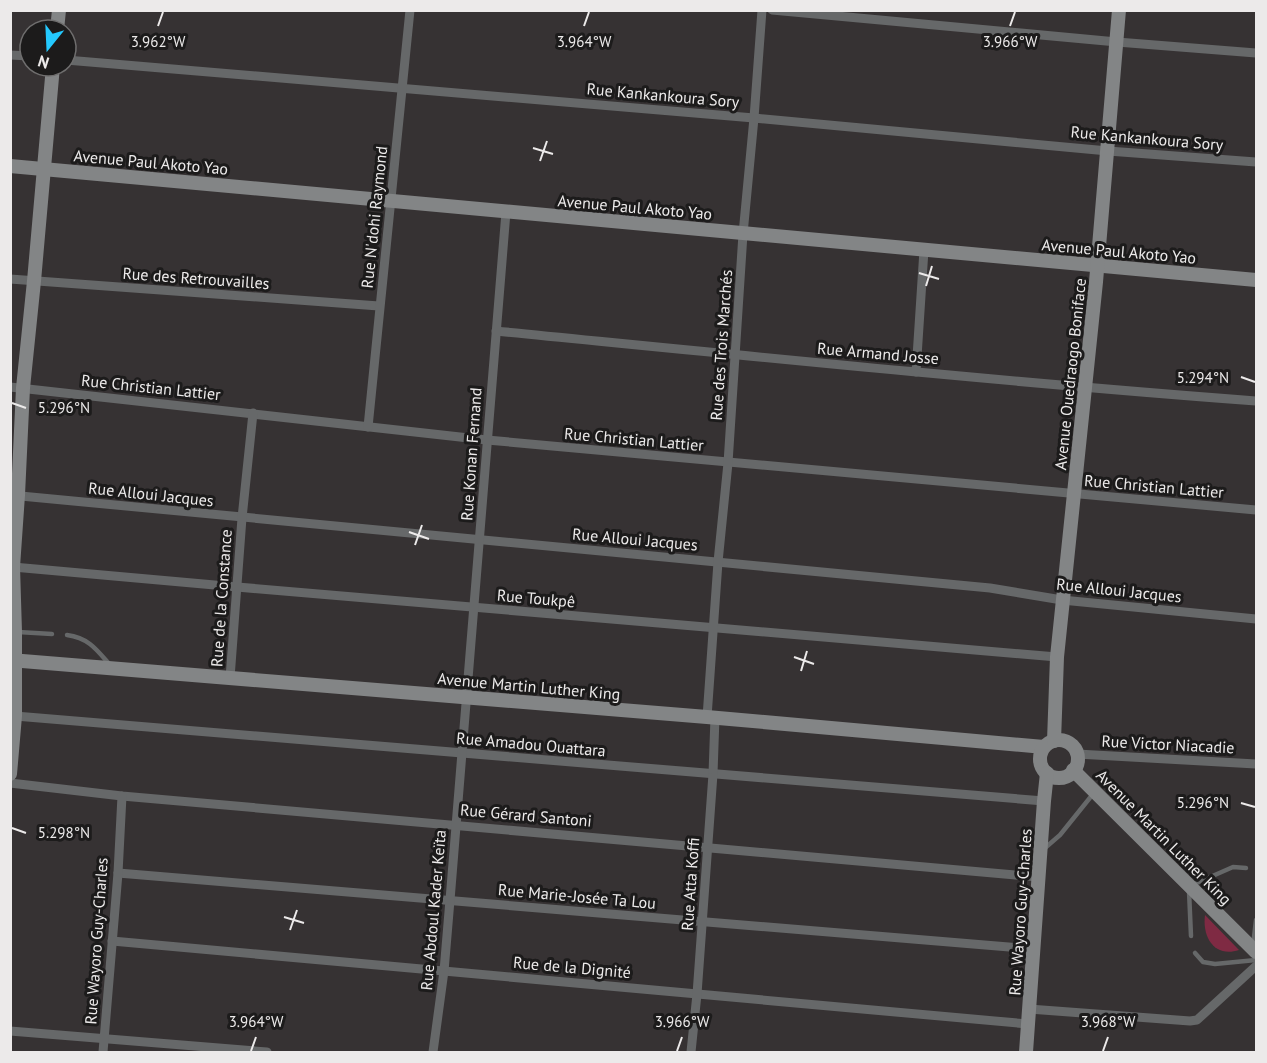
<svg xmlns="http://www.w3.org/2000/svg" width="1267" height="1063" font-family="'PT Sans',sans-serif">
<rect width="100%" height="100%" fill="#363233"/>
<!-- green -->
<path fill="#7f2a43" d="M1205,915L1239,950C1215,958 1202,938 1205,915Z"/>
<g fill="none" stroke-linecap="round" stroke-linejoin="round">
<!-- lane -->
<g stroke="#666869" stroke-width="4.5">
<polyline points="18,632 52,634"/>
<path d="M67,635C89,638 97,650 110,665"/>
<polyline points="1045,848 1060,835 1093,794"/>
<polyline points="1192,885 1233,867 1246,868"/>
<polyline points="1189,891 1191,936"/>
<polyline points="1253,946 1256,920"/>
<polyline points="1195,953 1203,962 1215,964 1256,960"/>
</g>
<!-- street -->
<g stroke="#666869" stroke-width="9">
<polyline points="772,10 1117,42 1256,53"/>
<polyline points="10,55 30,56"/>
<polyline points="66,60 754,118 1108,151 1256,162"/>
<polyline points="10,279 379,306"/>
<path d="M496,331C750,356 1003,382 1256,401"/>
<polyline points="916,372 924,250"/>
<polyline points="10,387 487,440 1256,510"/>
<polyline points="368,427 410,10"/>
<polyline points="10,495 990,588 1062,600 1256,619"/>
<polyline points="13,567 237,587 1057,657"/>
<polyline points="230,678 242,518 253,413"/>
<polyline points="15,716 1044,801"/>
<polyline points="707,717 718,562 728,463 743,234 754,118 762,10"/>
<polyline points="1077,754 1256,764"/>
<polyline points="10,783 122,796 1038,877"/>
<polyline points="118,873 1033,949"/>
<polyline points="112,941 1028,1024"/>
<polyline points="1029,1009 1190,1021 1197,1020 1256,966"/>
<polyline points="10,1031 267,1052"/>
<polyline points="103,1052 118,873 122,796"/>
<polyline points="433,1052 444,971 450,900 506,212"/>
<polyline points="691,1052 697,994 713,774 715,717"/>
</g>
<!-- secondary -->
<g stroke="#838586" stroke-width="14">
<polyline points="57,30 59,10"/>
<polyline points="10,166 1256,280"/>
<polyline points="10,660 707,717 1044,747"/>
<circle cx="1059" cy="759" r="19"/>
<polyline points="1054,741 1057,657 1096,282 1119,10"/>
<polyline points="1073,770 1256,952"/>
<polyline points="10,774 15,716 15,632 13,567 18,495 23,388 34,281 53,66"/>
<polyline points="1026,1052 1044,801 1047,773"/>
</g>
</g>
<!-- ticks -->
<path fill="none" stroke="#eceaea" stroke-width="2" d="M158,26L163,12M584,26L589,12M1010,26L1015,12M533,148L553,154M540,161L547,141M919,273L939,279M926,286L932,266M1241,377L1255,382M12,403L26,408M409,532L429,539M415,545L422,525M794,657L814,664M801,671L807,651M1241,803L1255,807M12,828L26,833M284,917L304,923M290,930L297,910M251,1051L256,1037M677,1051L682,1037M1103,1051L1108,1037"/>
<g text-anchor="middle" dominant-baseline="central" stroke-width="6" stroke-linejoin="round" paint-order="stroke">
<!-- street labels -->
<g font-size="16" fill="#eceaea" stroke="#1c1b1b">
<text transform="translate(663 95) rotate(5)">Rue Kankankoura Sory</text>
<text transform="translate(1147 138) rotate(5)">Rue Kankankoura Sory</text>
<text transform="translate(151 162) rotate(5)">Avenue Paul Akoto Yao</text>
<text transform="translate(635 207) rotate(5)">Avenue Paul Akoto Yao</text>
<text transform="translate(374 217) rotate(-84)">Rue N'dohi Raymond</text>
<text transform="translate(1119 251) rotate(5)">Avenue Paul Akoto Yao</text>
<text transform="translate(196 278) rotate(4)">Rue des Retrouvailles</text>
<text transform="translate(721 345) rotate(-86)">Rue des Trois Marchés</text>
<text transform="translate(878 353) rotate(5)">Rue Armand Josse</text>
<text transform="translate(1070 374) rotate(-84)">Avenue Ouedraogo Boniface</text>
<text transform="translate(151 387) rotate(6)">Rue Christian Lattier</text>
<text transform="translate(634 439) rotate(5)">Rue Christian Lattier</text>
<text transform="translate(471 454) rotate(-86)">Rue Konan Fernand</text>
<text transform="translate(1154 486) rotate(5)">Rue Christian Lattier</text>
<text transform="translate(151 494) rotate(6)">Rue Alloui Jacques</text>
<text transform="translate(635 539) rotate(5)">Rue Alloui Jacques</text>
<text transform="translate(1119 590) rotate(6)">Rue Alloui Jacques</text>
<text transform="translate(221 598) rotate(-86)">Rue de la Constance</text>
<text transform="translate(536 598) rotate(5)">Rue Toukpê</text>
<text transform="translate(529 686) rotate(5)">Avenue Martin Luther King</text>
<text transform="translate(531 744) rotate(5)">Rue Amadou Ouattara</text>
<text transform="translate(1168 744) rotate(3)">Rue Victor Niacadie</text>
<text transform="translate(526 815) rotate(5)">Rue Gérard Santoni</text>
<text transform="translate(1164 837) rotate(45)">Avenue Martin Luther King</text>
<text transform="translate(690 884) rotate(-86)">Rue Atta Koffi</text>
<text transform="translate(577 896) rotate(5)">Rue Marie-Josée Ta Lou</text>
<text transform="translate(433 910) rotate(-85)">Rue Abdoul Kader Keïta</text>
<text transform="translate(1020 912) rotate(-86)">Rue Wayoro Guy-Charles</text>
<text transform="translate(96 941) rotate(-86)">Rue Wayoro Guy-Charles</text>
<text transform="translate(572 967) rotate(5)">Rue de la Dignité</text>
</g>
</g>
<g font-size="15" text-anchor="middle" fill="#eceaea" stroke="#1c1b1b" stroke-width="6" stroke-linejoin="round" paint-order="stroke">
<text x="158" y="47">3.962°W</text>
<text x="584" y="47">3.964°W</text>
<text x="1010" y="47">3.966°W</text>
<text x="1203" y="383">5.294°N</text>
<text x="64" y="413">5.296°N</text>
<text x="1203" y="808">5.296°N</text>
<text x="64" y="838">5.298°N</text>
<text x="256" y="1027">3.964°W</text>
<text x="682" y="1027">3.966°W</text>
<text x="1108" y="1027">3.968°W</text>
</g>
<!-- border -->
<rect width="1267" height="1063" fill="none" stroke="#eceaea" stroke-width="24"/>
<!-- north arrow -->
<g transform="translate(48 48) rotate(198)"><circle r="28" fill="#1c1b1b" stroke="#6f6e6e" stroke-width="1.5"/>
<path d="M0-4.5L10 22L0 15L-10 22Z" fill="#24c9fe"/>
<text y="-9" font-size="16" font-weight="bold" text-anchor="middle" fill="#eceaea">N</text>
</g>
</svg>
